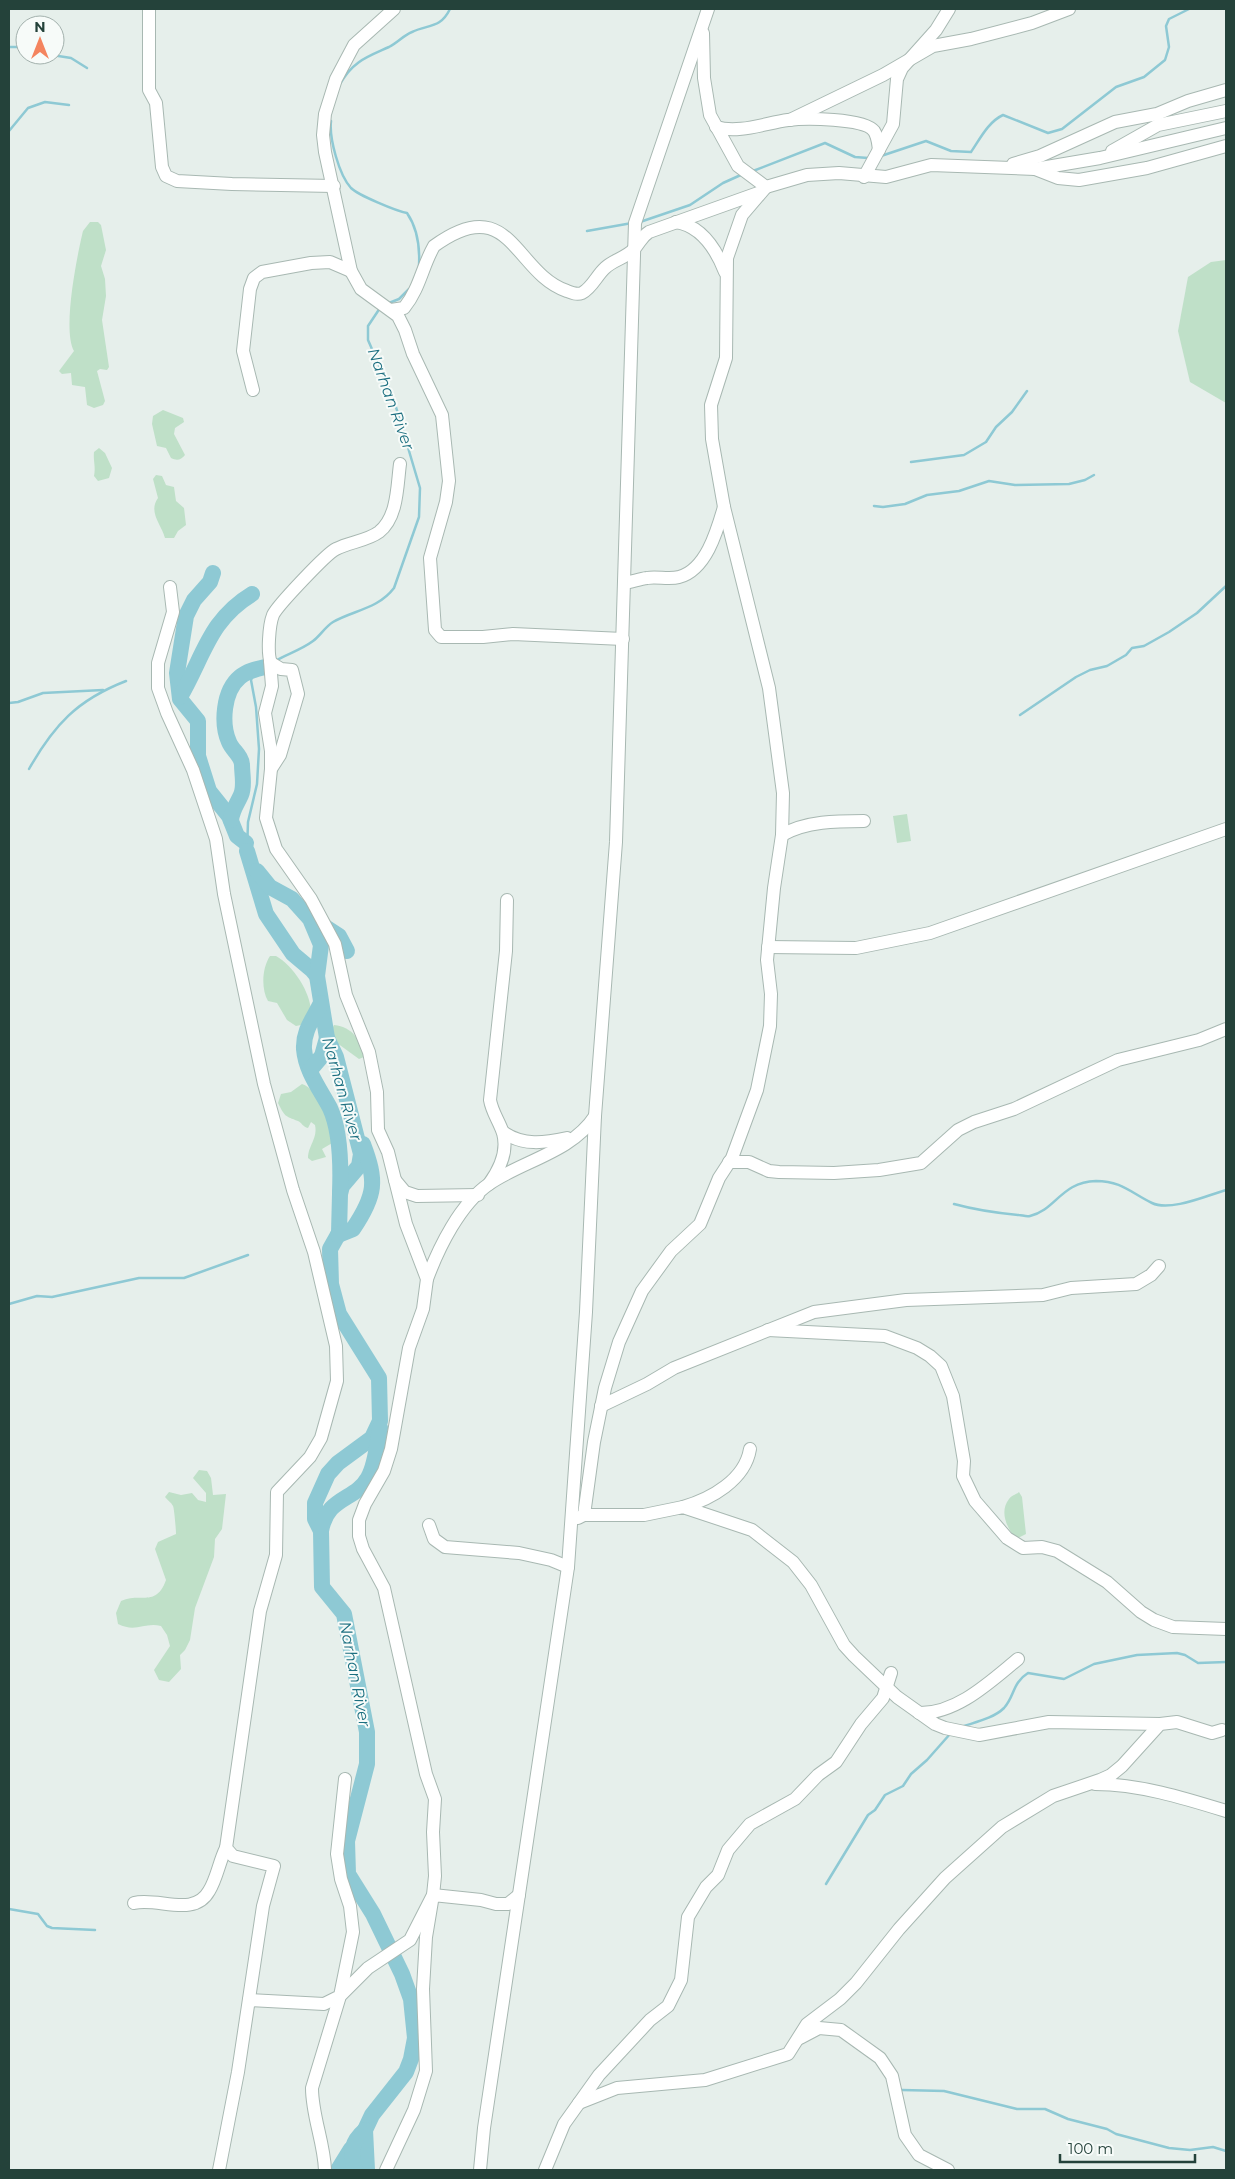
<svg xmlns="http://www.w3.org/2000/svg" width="1235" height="2179" font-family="Montserrat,sans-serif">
<rect width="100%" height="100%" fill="#e6efeb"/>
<!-- green -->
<g fill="#bfe0c8">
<path d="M90,222H98L101,225L106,250L101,266L105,279L106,296L102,320L109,367L107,370L100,369L97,371L105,401L103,405L94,408L87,405L85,387L72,385L71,373L62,374L59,371L74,351C62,330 77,256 83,231Z"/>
<polygon points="1226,260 1226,403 1190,382 1178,331 1188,277 1211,262"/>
<path d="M163,410L183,418L184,422L175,428L174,434L185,455C181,460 177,461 171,458L166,448L157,446L152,424L153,416Z"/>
<path d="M99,448L105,453L112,468L109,478L98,481L94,476C96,467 93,460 94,452Z"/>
<path d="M156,475L162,476L166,485L174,487L176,501L184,508L186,525L178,531L174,538H165C161,524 148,512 158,498L153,479Z"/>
<polygon points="907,814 911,841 897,843 893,816"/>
<path d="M270,956H276C293,965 311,993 311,1012L301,1025L296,1026L287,1020L277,1003L268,1001C261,989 262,968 270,956Z"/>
<path d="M334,1025C353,1027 360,1040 364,1057L359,1059L337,1043L331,1031Z"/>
<path d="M302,1084C318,1089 338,1125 334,1142L322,1149L326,1157L312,1161L308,1158C308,1146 318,1138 315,1125L311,1122L308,1128C303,1127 302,1123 298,1121C285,1116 285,1117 278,1103L281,1094L291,1092Z"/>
<path d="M199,1470L207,1471L211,1478L213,1495L226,1494L222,1529L215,1539L214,1557L195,1608L190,1640L185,1650L180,1655L181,1669L169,1682L159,1680L154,1670L170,1646L167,1635L161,1626C144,1622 136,1633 118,1624L116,1613L121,1601C140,1592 156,1608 166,1580L155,1549L158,1542L176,1534C176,1529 174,1507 173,1506C171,1502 167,1500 165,1497L169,1492L181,1495L192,1493L198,1500L206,1502V1493L193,1478Z"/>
<path d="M1019,1492L1022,1497L1026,1534L1016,1539C1007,1528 999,1512 1009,1499C1012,1495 1016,1495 1019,1492Z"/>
</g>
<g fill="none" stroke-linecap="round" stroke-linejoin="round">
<!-- stream -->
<g stroke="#8ec9d4" stroke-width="2.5">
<polyline points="9,47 25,47"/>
<polyline points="52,55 71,58 87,68"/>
<path d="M340,84C353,61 367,57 389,47C397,43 404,35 412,32C429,24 440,29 450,9"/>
<path d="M331,121C329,138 339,175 351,188C358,195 396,211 407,213C418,229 420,247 419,266"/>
<polyline points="9,131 28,108 45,102 69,105"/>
<path d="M881,156L926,141L951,151L971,152C980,139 988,122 1003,115L1048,133L1062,129L1116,87L1144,77L1165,60L1169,47L1166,26L1169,19L1189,9"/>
<polyline points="753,171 825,143 855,157 868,158"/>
<polyline points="640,222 690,205 723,183 743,174"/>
<polyline points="587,231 632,223"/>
<polyline points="389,303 399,299 409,289"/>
<polyline points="911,462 964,455 986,442 996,427 1012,412 1027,391"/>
<polyline points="874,506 883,507 905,504 927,495 959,491 989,481 1015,485 1069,484 1085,480 1094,475"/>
<path d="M275,661C287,654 301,650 313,641C320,636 325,627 333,622C354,610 378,609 394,588L419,517L420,488L393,397L368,340V326L380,308"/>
<polyline points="9,703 18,702 43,693 103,690"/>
<polyline points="1020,715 1076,677 1090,670 1107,666 1126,655 1132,648 1144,646 1169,632 1197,613 1226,586"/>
<path d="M29,769C54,725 77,700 126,681"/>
<polyline points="247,851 248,822 257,784 259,749 256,707 251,680 255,672 265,667"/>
<path d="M954,1204C976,1210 996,1213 1019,1215C1022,1215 1026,1217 1030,1216C1056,1210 1061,1182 1096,1181C1122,1181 1131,1193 1152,1203C1170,1212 1208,1195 1226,1190"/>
<polyline points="9,1304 37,1296 52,1297 139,1278 184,1278 248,1255"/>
<path d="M964,1726C976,1722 994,1718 1004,1708C1015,1696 1012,1683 1028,1673L1064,1679L1094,1664L1137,1655L1177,1653L1185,1655L1198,1663L1226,1662"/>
<polyline points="826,1884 868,1815 875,1810 885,1795 903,1786 911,1774 927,1760 950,1734"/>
<polyline points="9,1909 38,1914 47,1926 52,1928 95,1930"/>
<polyline points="902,2090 944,2091 1017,2109 1045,2109 1068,2119 1107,2129 1116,2134 1169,2148 1190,2150 1213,2147 1226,2151"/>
</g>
<!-- river -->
<g stroke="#8ec9d4" stroke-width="16">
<polyline points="213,573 210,582 194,600 186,616 177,673 180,699 198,721 198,756 209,791 229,816 237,836 246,843"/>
<path d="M180,697C204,656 209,620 252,594"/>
<path d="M231,820C232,810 237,804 241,795C245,786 242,775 242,765C242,756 232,750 229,742C221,724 223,691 240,677C247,671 256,669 265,667"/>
<polyline points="247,851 266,914 293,954 312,970 317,976 327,1038 336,1057 361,1154 359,1166 342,1186 340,1194 339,1233 330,1249 331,1284 339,1314 379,1378 380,1421 372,1438 338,1463 328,1474 315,1503 315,1519 321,1531 322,1587 344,1614 367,1732 367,1764 347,1841 348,1874 373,1914 402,1974 411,1999 415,2038 411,2059 406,2072 372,2115 365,2130 367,2170"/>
<polyline points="257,871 270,887 292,899 310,919 321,945 317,976"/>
<polyline points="319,923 339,936 347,951"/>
<path d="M321,1003C314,1018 303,1030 304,1049C306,1072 320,1089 330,1108C341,1132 341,1166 340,1192"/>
<polyline points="310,1070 322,1056 327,1038"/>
<path d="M338,1235L353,1229C376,1195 377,1181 363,1144"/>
<path d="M321,1531C327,1496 355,1501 368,1478C376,1464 377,1444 380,1428"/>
<polyline points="338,2170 351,2149"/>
<path d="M355,2170C350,2152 351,2142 365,2130"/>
</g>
<defs>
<g id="minor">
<polyline points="149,9 149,90 156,103 162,167 166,176 177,181 232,184 334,186"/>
<polyline points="394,9 354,45 336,79 325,114 323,135 325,152 351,271 361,289 398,316 405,330 413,354 442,415 449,481 446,502 430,558 435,630 441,637 483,637 513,634 623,639"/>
<polyline points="790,120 883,75 933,46 971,39 1032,23 1069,9"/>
<path d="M716,127C738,134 766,123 788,120C805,118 864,118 874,131C878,137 878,143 879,150"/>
<polyline points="1112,151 1158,125 1226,111"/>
<polyline points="1013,164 1040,156 1115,122 1157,114 1188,101 1226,90"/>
<polyline points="1035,169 1058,178 1079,180 1147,168 1226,146"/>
<polyline points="864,177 893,124 897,79 902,68 936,30 949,9"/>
<polyline points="766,187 807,175 839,173 886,177 931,165 1035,169 1100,158 1226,128"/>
<path d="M676,222C702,226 716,249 725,272"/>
<path d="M391,310L404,308C420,288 422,267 434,246C511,190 514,273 567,291C572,293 577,295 582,293C592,288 597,275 605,268C613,260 626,258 634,249C640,243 641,237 649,232L761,192"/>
<polyline points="253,390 243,351 250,289 254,278 262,272 311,263 330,262 351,271"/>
<path d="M624,583C632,582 639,579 647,578C657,576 669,580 679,577C706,570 717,531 724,507"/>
<polyline points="170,587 173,612 158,663 158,688 167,713 193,770 216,839 224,894 264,1084 293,1190 314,1252 336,1346 337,1381 321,1438 310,1457 277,1492 276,1555 260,1611 226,1848 233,1856 274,1866 263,1906 238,2072 219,2170"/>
<polyline points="270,661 272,686 265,713 271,751 271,769"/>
<path d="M782,835C806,821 837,821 864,821"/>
<polyline points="768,947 856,948 930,933 1226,829"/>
<path d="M503,1132C523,1146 544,1143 567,1138"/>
<polyline points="729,1162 749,1162 769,1171 779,1172 834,1173 879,1170 921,1163 958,1130 974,1122 1014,1109 1118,1060 1199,1040 1226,1029"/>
<polyline points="395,1180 405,1192 417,1196 478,1195"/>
<path d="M489,1184C500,1169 508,1151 503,1133C499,1121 492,1112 490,1100L506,951L507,900"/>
<path d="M427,1279C439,1247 460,1204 489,1184C522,1161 572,1152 595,1116"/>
<polyline points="768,1330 885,1336 917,1348 930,1356 941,1366 953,1396 964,1461 963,1476 975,1501 1007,1538 1023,1548 1042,1547 1057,1551 1107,1582 1141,1612 1154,1620 1173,1627 1226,1629"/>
<polyline points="601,1406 647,1384 674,1368 814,1312 906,1300 1043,1295 1071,1288 1136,1284 1151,1275 1159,1266"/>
<path d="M683,1507C711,1499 745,1480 750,1449"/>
<polyline points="584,1515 594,1442 605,1388 619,1342 642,1291 671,1251 700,1224 719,1178 732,1158 757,1090 770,1026 771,994 767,960 774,888 782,835 783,793 769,688 724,507 712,439 711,405 726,358 727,258 742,215 766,187 738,166 710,115 704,78 703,33"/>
<polyline points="578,1518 584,1515 644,1515 683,1507 752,1530 793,1562 811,1585 844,1645 854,1656 897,1697 935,1724 945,1728 979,1735 1049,1722 1160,1724"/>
<polyline points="429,1525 434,1539 445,1547 519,1553 551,1560 568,1567"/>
<path d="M919,1713C957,1714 991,1681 1018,1659"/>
<path d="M1095,1784C1139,1784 1184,1798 1226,1811"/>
<path d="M134,1903C158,1897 194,1918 209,1891C217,1878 219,1862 226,1848"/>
<polyline points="249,2000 324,2004 340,1996 353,1932 350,1906 341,1879 337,1854 345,1779"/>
<polyline points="800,2038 819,2028 841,2030 880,2058 892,2076 905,2135 919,2155 948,2170"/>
<polyline points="579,2103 617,2088 705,2080 788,2054 807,2024 840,1999 856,1983 899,1929 945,1878 1002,1827 1053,1796 1100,1780 1111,1775 1122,1766 1160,1724 1177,1722 1212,1733 1222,1730"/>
<path d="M325,2170C324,2142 312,2116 312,2088L340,1996L368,1968L410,1940L433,1895L435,1876L433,1832L435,1799L426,1774L384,1588L363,1549L359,1536V1520L365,1504L384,1471L391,1449L409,1348L423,1309L427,1279L406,1224L388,1152L378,1130L377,1092L369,1052L346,995L335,944L311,899L276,849L266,818L271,769L280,755L298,694L292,670L281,669L271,663C267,654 269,625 273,615C277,606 327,553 336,549C349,542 367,541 379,532C398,517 397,486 400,464"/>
<polyline points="386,2170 414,2110 426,2071 423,1989 426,1937 433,1895 481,1900 496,1904 508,1904 519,1895"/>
<polyline points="480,2170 484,2128 568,1567 586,1312 595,1116 616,842 635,223 708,9"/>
<polyline points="545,2170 564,2124 599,2075 650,2020 668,2006 681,1980 688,1917 706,1887 718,1875 728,1850 750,1824 795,1799 818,1775 836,1762 861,1724 883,1698 891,1673"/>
</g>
</defs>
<!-- minor casing -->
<use href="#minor" stroke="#a8b8b2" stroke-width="14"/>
<!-- minor -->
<use href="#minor" stroke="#fff" stroke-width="12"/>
</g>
<g text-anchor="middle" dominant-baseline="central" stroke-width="4" stroke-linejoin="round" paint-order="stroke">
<!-- water labels -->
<g font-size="16" font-style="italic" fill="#1c6f80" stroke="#f7fbf9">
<text transform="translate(391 399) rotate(70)">Narhan River</text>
<text transform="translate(342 1089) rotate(74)">Narhan River</text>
<text transform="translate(355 1674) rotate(79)">Narhan River</text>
</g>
</g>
<!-- border -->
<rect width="1235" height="2179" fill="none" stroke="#24423a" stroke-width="20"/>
<!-- north arrow -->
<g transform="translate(40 40)"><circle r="24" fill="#f7fbf9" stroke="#a3b1ad"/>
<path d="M0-4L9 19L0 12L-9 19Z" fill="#f4845f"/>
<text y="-8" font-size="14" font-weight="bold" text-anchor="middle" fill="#24423a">N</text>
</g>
<!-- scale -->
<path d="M1060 2154v8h135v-8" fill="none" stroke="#24423a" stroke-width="2.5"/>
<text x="1068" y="2154" font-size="15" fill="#24423a" stroke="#f7fbf9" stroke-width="4" paint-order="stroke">100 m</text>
</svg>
